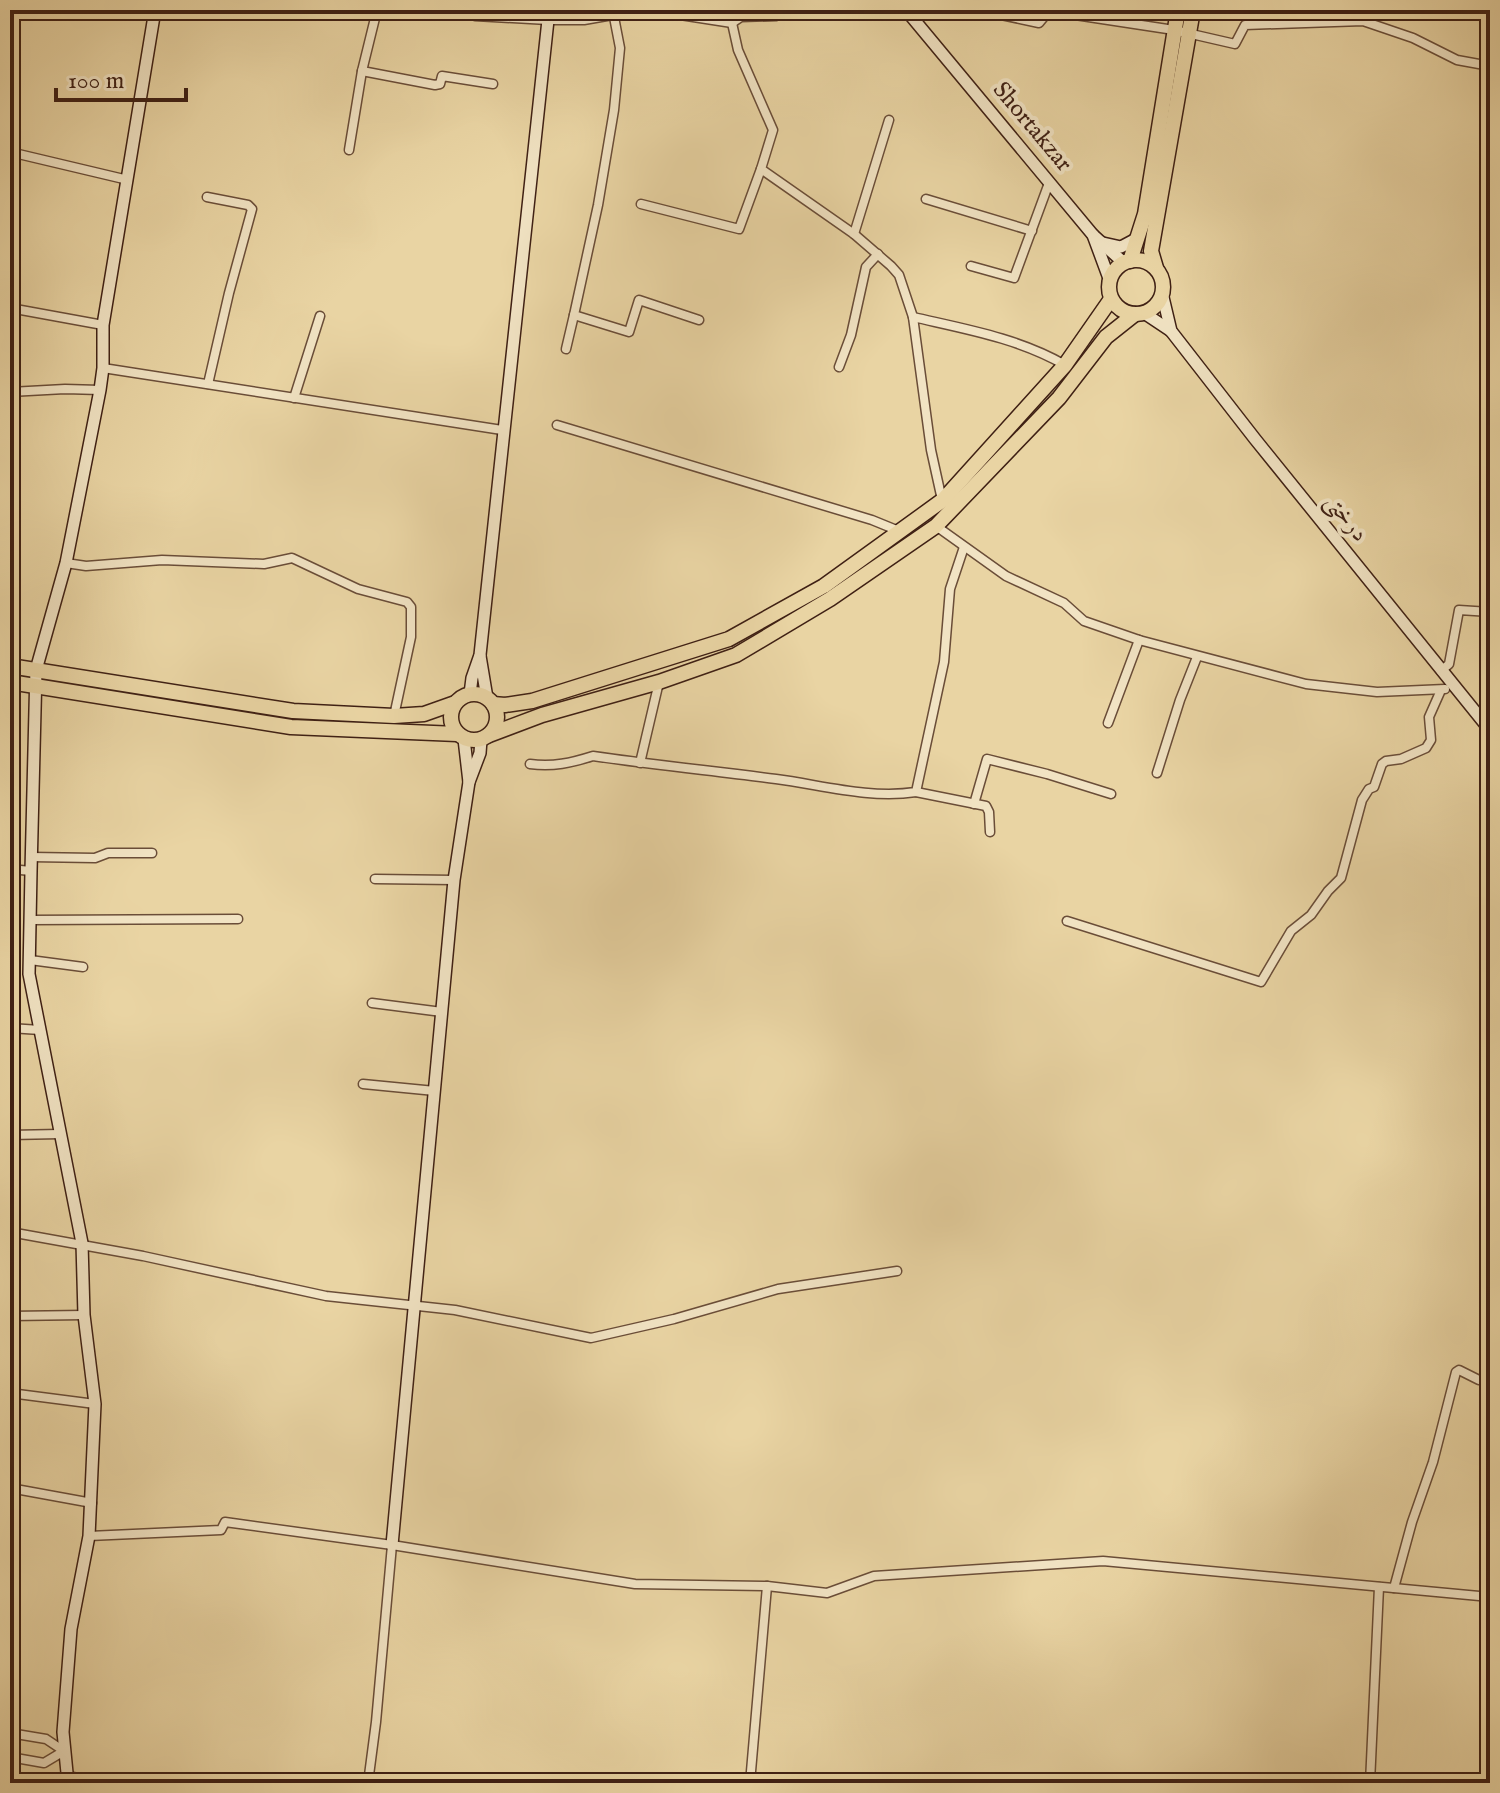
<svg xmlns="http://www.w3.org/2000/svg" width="1500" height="1793" font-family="'IM FELL English',Amiri,serif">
<rect width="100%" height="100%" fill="#e9d4a3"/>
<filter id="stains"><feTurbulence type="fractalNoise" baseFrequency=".0025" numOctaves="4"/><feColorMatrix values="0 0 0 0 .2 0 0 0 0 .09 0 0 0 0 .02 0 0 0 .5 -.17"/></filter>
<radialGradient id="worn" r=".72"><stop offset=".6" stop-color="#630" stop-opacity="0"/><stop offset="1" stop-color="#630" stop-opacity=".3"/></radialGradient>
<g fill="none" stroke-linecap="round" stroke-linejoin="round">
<defs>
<g id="street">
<polyline points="450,10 475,16 548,20 550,10"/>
<polyline points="648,10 732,23 741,17 776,16 796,10"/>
<polyline points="736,10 732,23 738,50 773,130 761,169 854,234 891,266 899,275 913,317 931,450 942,500"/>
<polyline points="978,10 1039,23 1049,11 1174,30 1235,44 1245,25 1363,21 1413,38 1457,60 1490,66"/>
<polyline points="614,17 620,48 614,110 598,205 574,315 629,332 639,300 699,320"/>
<polyline points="548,20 584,20 641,10"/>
<polyline points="362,71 435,85 440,84 442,76 493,84"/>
<polyline points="349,150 362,71 377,10"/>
<polyline points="10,152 128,180"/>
<polyline points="207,197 248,205 252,209 229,293 208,384"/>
<polyline points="926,199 1032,231"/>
<polyline points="641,204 739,229 761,169"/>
<polyline points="854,234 889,120"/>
<polyline points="971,266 1014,278 1049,183"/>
<polyline points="10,308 103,325"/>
<path d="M913,317C965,329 1018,338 1065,365"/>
<polyline points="566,349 574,315"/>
<polyline points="839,367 851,335 866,267 878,254"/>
<polyline points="103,368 502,430"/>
<polyline points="10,392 65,389 100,390"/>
<polyline points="294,398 320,316"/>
<polyline points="557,425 872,520 899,531"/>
<polyline points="936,526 1006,576 1064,603 1084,621 1139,640 1306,684 1377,692 1445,689"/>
<polyline points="66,563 86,566 162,560 264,564 292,558 358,589 407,602 411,607 411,637 394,716"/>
<polyline points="1441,671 1449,664 1459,610 1490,612"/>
<polyline points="1108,723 1139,640"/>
<polyline points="640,763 659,682"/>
<path d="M530,764C553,767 571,763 593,756C654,765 715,771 776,779C822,785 869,799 916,792L944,662L950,589L964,547"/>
<polyline points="1157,773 1180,700 1197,657"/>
<polyline points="916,792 986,806 989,812 990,832"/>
<polyline points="974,804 987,759 1047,774 1111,794"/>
<polyline points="31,857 95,858 108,853 152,853"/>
<polyline points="10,869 31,871"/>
<polyline points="375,879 454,880"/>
<polyline points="30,920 238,919"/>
<polyline points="1067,921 1261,982 1291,931 1311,915 1328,891 1341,878 1362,800 1369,789 1374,787 1382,764 1386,761 1401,759 1426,748 1431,740 1429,717 1441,690"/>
<polyline points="30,960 83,967"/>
<polyline points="372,1003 442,1012"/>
<polyline points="10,1028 40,1030"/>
<polyline points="363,1084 435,1091"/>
<polyline points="10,1135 60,1134"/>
<polyline points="10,1232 143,1256 326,1296 455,1310 591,1338 674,1319 778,1289 897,1271"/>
<polyline points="10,1316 84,1315"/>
<polyline points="10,1393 95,1404"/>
<polyline points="10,1488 92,1503"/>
<polyline points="89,1536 221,1530 225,1522 392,1545 635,1584 767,1586 827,1593 874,1576 1103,1561 1490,1597"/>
<polyline points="1394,1588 1412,1522 1433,1462 1456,1372 1459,1370 1479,1380 1490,1381"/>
<polyline points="10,1733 46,1739 64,1751 44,1763 10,1757"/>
<polyline points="68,1776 101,1783"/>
<polyline points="368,1783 376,1722 392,1545"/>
<polyline points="750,1783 767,1586"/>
<polyline points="1370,1783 1379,1587"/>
</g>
<g id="secondary">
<polyline points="906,10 1093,235 1110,281"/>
<polyline points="1093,235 1124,263"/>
<polyline points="1103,243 1121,247 1136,239"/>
<polyline points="1162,293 1171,331 1255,439 1490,730"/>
<polyline points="1144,313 1171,331"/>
<polyline points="480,656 487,698"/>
<polyline points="470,694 472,678 480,655 548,20"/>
<polyline points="464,739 469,782"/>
<polyline points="392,1545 454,880 469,782 480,753 481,740"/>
<polyline points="68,1783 63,1732 71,1629 89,1536 95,1404 84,1315 82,1243 29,974 31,871 36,670 66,563 100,390 103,368 103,325 155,10"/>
</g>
<g id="highway">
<circle cx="1136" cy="287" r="27"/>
<polyline points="1130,261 1145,214 1178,10"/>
<polyline points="1156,268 1151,251 1193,10"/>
<polyline points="10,666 293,711 394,716 424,714 455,703"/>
<polyline points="10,682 291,727 457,734"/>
<circle cx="474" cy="717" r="23"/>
<polyline points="493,704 505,705 532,701 729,639 824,586 943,500 1065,365 1111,299"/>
<polyline points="489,735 542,715 659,682 736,655 830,599 936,526 1059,398 1106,337 1135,314"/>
</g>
</defs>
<!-- street casing -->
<use href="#street" stroke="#6a4d38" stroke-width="11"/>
<!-- secondary casing -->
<use href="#secondary" stroke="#3f2014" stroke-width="14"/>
<!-- highway casing -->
<use href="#highway" stroke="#3f2014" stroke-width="17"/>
<!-- street -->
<use href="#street" stroke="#f1e3c3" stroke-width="8"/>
<!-- secondary -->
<use href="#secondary" stroke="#f1e3c3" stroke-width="11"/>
<!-- highway -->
<use href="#highway" stroke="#e9d4a3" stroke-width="14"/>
</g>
<g text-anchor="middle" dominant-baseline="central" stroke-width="8" stroke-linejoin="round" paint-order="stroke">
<!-- street labels -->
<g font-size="24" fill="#3f2014" stroke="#f1e3c3">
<text transform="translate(1032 127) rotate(50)">Shortakzar</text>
<text transform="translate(1346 518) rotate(51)">درختی</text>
</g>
</g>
<!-- margin -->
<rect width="1500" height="1793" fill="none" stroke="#e9d4a3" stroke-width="40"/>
<rect x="12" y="12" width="1476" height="1769" fill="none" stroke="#3f2014" stroke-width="4"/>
<rect x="20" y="20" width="1460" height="1753" fill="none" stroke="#3f2014" stroke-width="2"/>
<!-- scale -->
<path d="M56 88v12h130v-12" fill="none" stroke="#3f2014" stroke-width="4"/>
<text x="68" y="88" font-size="24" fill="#3f2014" stroke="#f1e3c3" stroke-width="6" paint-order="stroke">100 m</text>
<rect width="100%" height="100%" filter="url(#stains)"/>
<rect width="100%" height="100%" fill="url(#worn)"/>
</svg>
